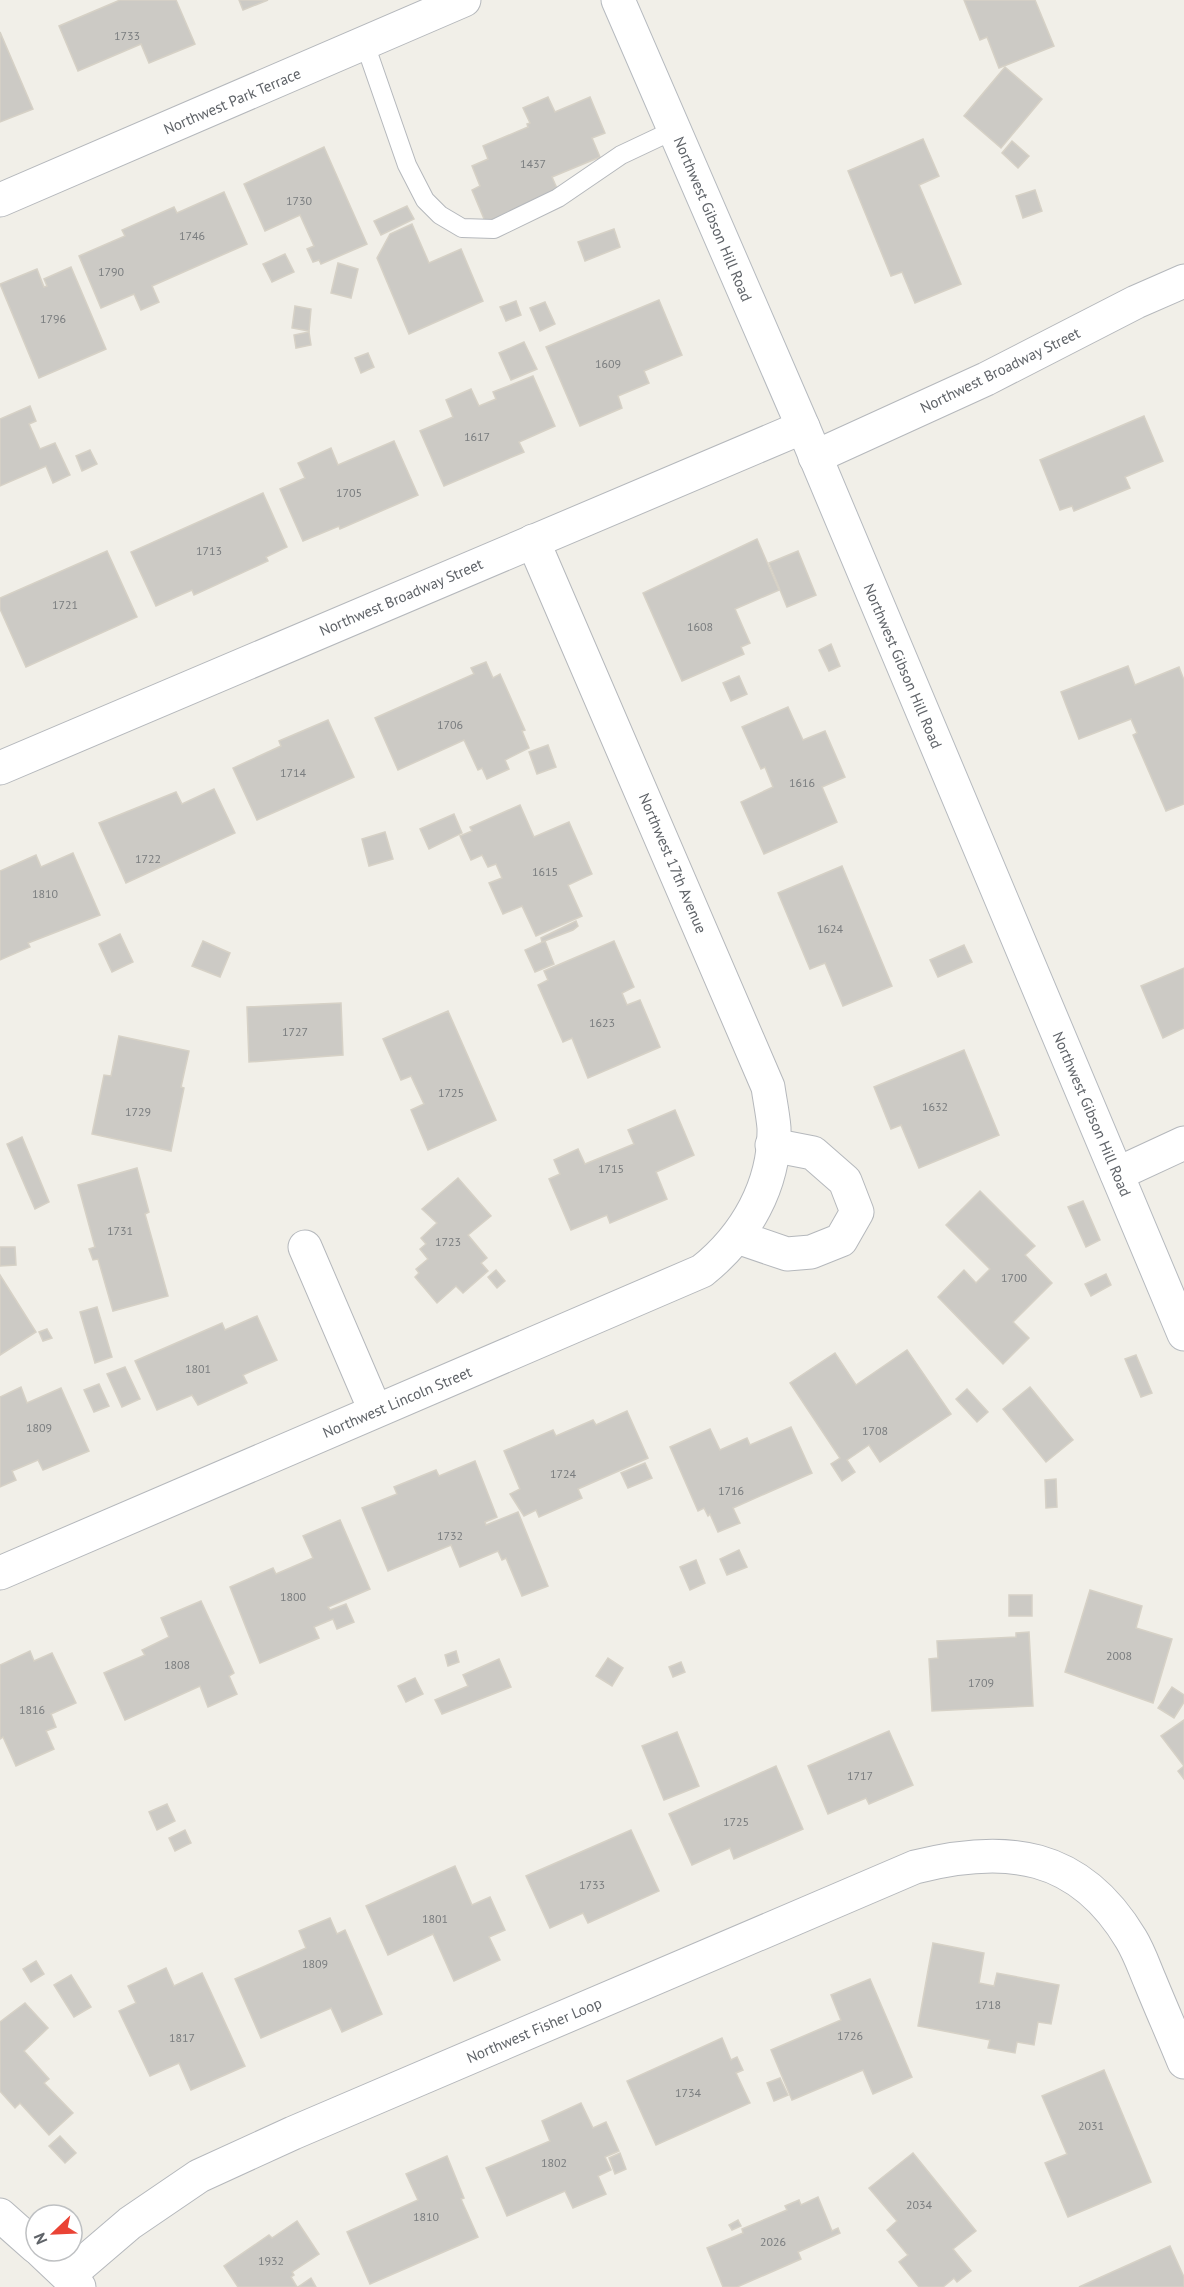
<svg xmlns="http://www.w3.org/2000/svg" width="1184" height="2287" font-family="'PT Sans',sans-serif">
<rect width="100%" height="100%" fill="#f1efe8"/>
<!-- building -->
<g fill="#cccac5" stroke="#d6d1c6" stroke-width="1.5">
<polygon points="120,0 176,0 195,44 149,63 141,44 78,71 59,26"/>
<polygon points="239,0 268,0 243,10"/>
<polygon points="964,0 1035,0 1054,46 999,68 987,37 980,40"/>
<polygon points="0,32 33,109 0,122"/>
<polygon points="1005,67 1042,99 1001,148 964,116"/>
<polygon points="548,97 555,112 590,97 605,133 592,138 600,157 552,177 560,195 487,226 472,190 480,186 472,166 488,159 483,146 528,127 527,124 530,123 523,108"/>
<polygon points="923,139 939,176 919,185 961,284 915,303 902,272 891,276 848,171"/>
<polygon points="1012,141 1029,156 1018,168 1002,153"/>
<polygon points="324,147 367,244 321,264 319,260 313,262 307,249 314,246 300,215 265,231 244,184"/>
<polygon points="1035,190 1042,211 1023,218 1016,196"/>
<polygon points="224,192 247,244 152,286 159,302 141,310 134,294 101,308 79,256 125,236 122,230 174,207 177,213"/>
<polygon points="407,206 414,219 381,235 374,221"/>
<polygon points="412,224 429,263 461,249 483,301 409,334 377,258 390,234"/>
<polygon points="614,229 620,247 585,261 578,242"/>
<polygon points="285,254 294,272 272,282 263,264"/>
<polygon points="338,263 358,269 351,298 331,293"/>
<polygon points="71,267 106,349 39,378 0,284 37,269 44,287 47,286 44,279"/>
<polygon points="659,300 682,355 644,371 649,383 618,396 622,408 580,426 546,347"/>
<polygon points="516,301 521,315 506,321 500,307"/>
<polygon points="545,302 555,324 540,331 530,308"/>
<polygon points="295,306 311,309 309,331 292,328"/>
<polygon points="309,332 311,345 296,348 294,335"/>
<polygon points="524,342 537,369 511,380 499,353"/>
<polygon points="368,353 374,367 361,373 355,358"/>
<polygon points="533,376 555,426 519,442 524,452 444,486 420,431 453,417 446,400 471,389 479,406 496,399 493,392"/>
<polygon points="30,406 36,421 29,424 40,449 55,443 70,475 53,483 46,466 0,486 0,419"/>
<polygon points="1144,416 1163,461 1125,477 1130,488 1074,511 1072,506 1060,510 1040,460"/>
<polygon points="394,441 418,495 340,529 339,526 303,541 280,489 305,478 298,463 331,448 338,465"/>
<polygon points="90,450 97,464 82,471 76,456"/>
<polygon points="263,493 287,547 266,557 268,561 194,595 192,590 156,606 131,552"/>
<polygon points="757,539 779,590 735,609 750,643 741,647 744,654 682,681 643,593"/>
<polygon points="107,551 137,617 26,667 0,609 0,598"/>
<polygon points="798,551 816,595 787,607 769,563"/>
<polygon points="831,644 840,666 829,671 819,650"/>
<polygon points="486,662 493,678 500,674 525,730 522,731 529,748 505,760 509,769 487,779 482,768 478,770 464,740 398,770 375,718 474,674 471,668"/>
<polygon points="1128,666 1135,685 1179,667 1184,680 1184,804 1166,811 1133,735 1137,733 1131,719 1079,739 1061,692"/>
<polygon points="739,676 747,694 731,701 723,683"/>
<polygon points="788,707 803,740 825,731 845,777 822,787 837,822 764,854 741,802 773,787 765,767 761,769 742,727"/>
<polygon points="328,720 354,777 257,820 233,768 281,746 279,741"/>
<polygon points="548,745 556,767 537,774 529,752"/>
<polygon points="214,789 235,833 126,883 99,823 176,792 182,804"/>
<polygon points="520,805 534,837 569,822 592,874 568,885 582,916 536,936 522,906 503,914 489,883 502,878 496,864 488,867 482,855 471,860 460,836 472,831 470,827"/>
<polygon points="454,814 462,833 429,849 420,829"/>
<polygon points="385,832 393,859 369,866 362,839"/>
<polygon points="73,853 100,915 28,943 30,947 0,960 0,871 36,855 41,867"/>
<polygon points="842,866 892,986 843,1006 825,963 810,969 778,893"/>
<polygon points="576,921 578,926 573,930 542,942 541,938"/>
<polygon points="120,934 133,962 112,972 99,944"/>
<polygon points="203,941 230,953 220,977 192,966"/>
<polygon points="545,941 554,964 535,972 525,950"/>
<polygon points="614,941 634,987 622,993 627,1005 640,1000 660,1047 588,1078 572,1038 563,1042 538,985 548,980 544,971"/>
<polygon points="964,945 972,962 938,977 930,960"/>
<polygon points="1184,968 1184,1028 1163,1038 1141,986"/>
<polygon points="341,1003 343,1055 249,1062 247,1007"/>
<polygon points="448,1011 496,1120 428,1150 411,1110 424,1104 411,1076 401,1080 383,1039"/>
<polygon points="119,1036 189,1051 181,1087 184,1088 171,1151 92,1134 104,1075 111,1076"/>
<polygon points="964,1050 999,1135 919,1168 901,1125 891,1129 874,1087"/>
<polygon points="675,1110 694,1155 656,1172 667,1199 610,1223 607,1215 571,1230 549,1179 560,1174 554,1160 578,1149 585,1164 634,1144 628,1130"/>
<polygon points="22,1137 49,1202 35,1209 7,1144"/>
<polygon points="137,1168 149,1212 145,1214 168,1296 113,1311 98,1259 93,1260 89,1249 95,1247 78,1185"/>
<polygon points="458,1178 491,1216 468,1235 487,1258 481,1263 488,1271 463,1293 456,1286 437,1303 415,1277 419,1273 416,1269 428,1259 420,1249 426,1244 421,1238 437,1223 422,1209"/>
<polygon points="980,1191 1035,1246 1025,1255 1052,1283 1013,1322 1029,1338 1003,1364 938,1297 964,1270 976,1283 990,1269 946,1225"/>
<polygon points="1083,1201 1100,1240 1086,1247 1068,1207"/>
<polygon points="0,1247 15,1247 16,1265 0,1266"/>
<polygon points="496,1270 505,1281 497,1288 488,1277"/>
<polygon points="1106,1274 1111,1285 1091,1296 1085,1284"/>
<polygon points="0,1275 36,1332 0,1355"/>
<polygon points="97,1307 112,1357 95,1363 80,1312"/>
<polygon points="257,1316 277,1360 243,1375 247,1383 198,1405 192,1395 157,1410 135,1361 222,1323 225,1330"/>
<polygon points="47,1329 52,1338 43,1341 39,1332"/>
<polygon points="907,1350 951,1414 880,1462 869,1445 847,1460 855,1472 842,1481 831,1464 840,1458 790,1383 835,1353 856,1385"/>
<polygon points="1136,1355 1152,1393 1141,1397 1125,1359"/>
<polygon points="125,1367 140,1399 122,1407 107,1374"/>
<polygon points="99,1384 109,1406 94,1412 84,1390"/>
<polygon points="21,1387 27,1403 61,1388 89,1451 43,1470 38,1460 12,1471 16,1480 0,1487 0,1397"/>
<polygon points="1030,1387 1073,1440 1046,1462 1003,1409"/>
<polygon points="967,1389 988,1412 977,1422 956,1399"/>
<polygon points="627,1411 648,1458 578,1489 582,1498 539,1517 536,1510 524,1516 510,1494 520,1489 504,1451 553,1430 556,1436 593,1420 596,1425"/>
<polygon points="791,1427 812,1473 733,1508 740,1523 718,1532 710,1514 708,1516 704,1508 698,1511 670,1447 710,1429 720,1450 747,1438 750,1445"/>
<polygon points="475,1461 497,1517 485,1522 486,1525 518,1512 548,1586 522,1596 506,1558 502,1560 498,1551 460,1567 451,1545 388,1571 362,1508 397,1494 394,1487 436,1470 439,1476"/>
<polygon points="645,1463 652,1478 628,1488 621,1473"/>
<polygon points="1056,1479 1057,1507 1046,1508 1045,1480"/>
<polygon points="340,1520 370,1589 328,1607 330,1610 346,1604 354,1622 337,1629 333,1619 314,1627 319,1638 260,1663 230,1587 273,1568 276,1574 313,1558 303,1536"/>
<polygon points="739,1550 747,1567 727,1575 720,1559"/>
<polygon points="696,1560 705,1583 690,1590 680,1567"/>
<polygon points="1090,1590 1142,1606 1136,1628 1172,1639 1153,1703 1065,1672"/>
<rect x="1009" y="1595" width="23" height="21"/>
<polygon points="201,1601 234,1673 229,1676 237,1694 208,1707 200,1686 125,1720 104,1673 145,1655 142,1650 169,1637 161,1618"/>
<polygon points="1029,1632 1033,1706 932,1711 929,1659 938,1658 937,1641 1016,1637 1016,1633"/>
<polygon points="30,1651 34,1661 52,1653 76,1703 51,1714 56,1727 46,1731 54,1749 16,1766 3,1737 0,1739 0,1665"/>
<polygon points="456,1651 459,1662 448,1666 445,1655"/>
<polygon points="608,1658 623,1668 612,1686 596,1676"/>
<polygon points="499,1659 511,1687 442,1714 435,1700 468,1686 463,1675"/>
<polygon points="681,1662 685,1672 673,1677 669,1667"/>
<polygon points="415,1678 423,1694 406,1702 398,1686"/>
<polygon points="1172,1687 1184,1695 1184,1702 1174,1718 1158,1708"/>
<polygon points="1184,1720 1184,1779 1178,1771 1184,1766 1161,1736"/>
<polygon points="889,1731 913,1785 869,1804 866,1798 828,1814 808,1766"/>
<polygon points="677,1732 699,1786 664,1800 642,1746"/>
<polygon points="776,1766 803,1829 734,1859 730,1848 692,1865 669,1814"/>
<polygon points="167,1804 175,1821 157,1830 149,1812"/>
<polygon points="185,1830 191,1843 175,1851 169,1838"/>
<polygon points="631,1830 659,1891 588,1923 583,1913 550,1928 526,1876"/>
<polygon points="455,1866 472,1905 490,1897 505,1930 489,1937 500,1960 454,1981 433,1934 388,1955 366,1906"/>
<polygon points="330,1918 337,1934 345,1930 382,2014 342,2032 331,2008 261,2038 235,1979 306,1948 299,1931"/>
<polygon points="933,1943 984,1953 979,1983 994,1986 997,1973 1059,1985 1051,2024 1038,2022 1034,2045 1017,2042 1015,2053 988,2048 990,2040 918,2026"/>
<polygon points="36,1961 44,1974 31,1982 23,1969"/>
<polygon points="166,1968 174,1986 202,1973 245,2066 191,2090 179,2063 150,2076 119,2011 136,2003 128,1986"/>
<polygon points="71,1975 91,2007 74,2017 54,1985"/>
<polygon points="870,1979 912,2077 873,2094 863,2070 792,2100 771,2050 841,2020 831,1995"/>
<polygon points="25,2003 48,2028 24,2051 49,2079 44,2083 73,2113 49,2135 20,2103 15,2108 0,2091 0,2022"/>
<polygon points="722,2038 731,2060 737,2057 743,2070 736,2073 750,2103 656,2145 627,2081"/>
<polygon points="1104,2070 1151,2182 1068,2217 1045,2163 1067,2154 1042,2096"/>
<polygon points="780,2078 788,2095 774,2101 767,2083"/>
<polygon points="581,2103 593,2128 606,2122 619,2151 605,2157 611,2170 598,2176 606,2194 573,2208 565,2191 507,2216 486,2168 550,2141 542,2121"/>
<polygon points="60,2136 76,2153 65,2163 49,2146"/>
<polygon points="620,2153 626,2169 615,2174 609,2158"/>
<polygon points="913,2153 976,2231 953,2249 971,2271 957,2282 954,2278 943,2287 919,2287 899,2262 908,2255 887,2230 897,2221 869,2188"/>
<polygon points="447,2156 464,2198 461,2199 478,2237 370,2284 347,2232 418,2200 406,2174"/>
<polygon points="818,2197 832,2231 838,2228 840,2233 798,2252 801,2259 737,2287 723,2287 707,2248 743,2233 742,2229 787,2210 785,2206 799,2200 801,2205"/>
<polygon points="738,2220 741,2226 732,2230 729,2225"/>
<polygon points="297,2221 319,2254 292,2272 294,2275 291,2277 297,2287 238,2287 224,2266 269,2235 272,2238"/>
<polygon points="1170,2246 1184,2277 1184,2287 1079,2287"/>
<polygon points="311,2278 316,2287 298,2287"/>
</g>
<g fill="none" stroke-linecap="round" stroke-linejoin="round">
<defs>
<polyline id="service" points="365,44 407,165 425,200 440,215 462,228 494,229 558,198 621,155 674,130"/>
<g id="minor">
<polyline points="0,200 464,0"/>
<polyline points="815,457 986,379 1136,302 1184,281"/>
<polyline points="0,768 803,427"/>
<polyline points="1117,1174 1184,1143"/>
<polyline points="737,1237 787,1254 811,1252 841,1240 857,1212 845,1181 813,1153 772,1145"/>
<polyline points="305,1247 375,1410"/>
<path d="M0,1573L702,1271C746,1236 775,1185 774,1128C773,1115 770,1101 768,1087L533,541"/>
<polyline points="0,2215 36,2247"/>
<polyline points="41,2251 79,2287"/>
<path d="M68,2276L130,2223L199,2176L293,2133L915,1867C1006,1844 1079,1852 1131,1939C1139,1952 1144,1967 1150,1981C1161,2008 1173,2035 1184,2062"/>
</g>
<polyline id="secondary" points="618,0 803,427 1184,1334"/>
</defs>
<!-- service casing -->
<use href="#service" stroke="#b5b8bc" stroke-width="20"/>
<!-- minor casing -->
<use href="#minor" stroke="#b5b8bc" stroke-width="35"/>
<!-- secondary casing -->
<use href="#secondary" stroke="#b6babf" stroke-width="35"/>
<!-- service -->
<use href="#service" stroke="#fff" stroke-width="18"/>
<!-- minor -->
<use href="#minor" stroke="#fff" stroke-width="33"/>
<!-- secondary -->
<use href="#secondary" stroke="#fff" stroke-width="33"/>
</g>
<g text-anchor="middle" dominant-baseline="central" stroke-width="5" stroke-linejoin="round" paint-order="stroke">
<!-- number labels -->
<g font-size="12" fill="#7a7d7f">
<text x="127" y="35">1733</text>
<text x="533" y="163">1437</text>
<text x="299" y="200">1730</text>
<text x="192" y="235">1746</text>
<text x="111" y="271">1790</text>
<text x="53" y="318">1796</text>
<text x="608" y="363">1609</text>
<text x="477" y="436">1617</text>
<text x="349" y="492">1705</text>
<text x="209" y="550">1713</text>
<text x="65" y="604">1721</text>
<text x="700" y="626">1608</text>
<text x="450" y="724">1706</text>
<text x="293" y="772">1714</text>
<text x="802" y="782">1616</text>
<text x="148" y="858">1722</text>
<text x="545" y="871">1615</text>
<text x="45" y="893">1810</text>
<text x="830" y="928">1624</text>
<text x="602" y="1022">1623</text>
<text x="295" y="1031">1727</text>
<text x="451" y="1092">1725</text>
<text x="935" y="1106">1632</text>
<text x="138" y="1111">1729</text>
<text x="611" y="1168">1715</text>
<text x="120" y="1230">1731</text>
<text x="448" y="1241">1723</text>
<text x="1014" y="1277">1700</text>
<text x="198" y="1368">1801</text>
<text x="39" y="1427">1809</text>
<text x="875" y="1430">1708</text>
<text x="563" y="1473">1724</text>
<text x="731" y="1490">1716</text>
<text x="450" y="1535">1732</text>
<text x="293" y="1596">1800</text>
<text x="1119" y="1655">2008</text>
<text x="177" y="1664">1808</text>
<text x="981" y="1682">1709</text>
<text x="32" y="1709">1816</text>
<text x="860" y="1775">1717</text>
<text x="736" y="1821">1725</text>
<text x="592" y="1884">1733</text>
<text x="435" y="1918">1801</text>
<text x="315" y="1963">1809</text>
<text x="988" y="2004">1718</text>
<text x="850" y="2035">1726</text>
<text x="182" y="2037">1817</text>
<text x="688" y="2092">1734</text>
<text x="1091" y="2125">2031</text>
<text x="554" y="2162">1802</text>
<text x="919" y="2204">2034</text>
<text x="426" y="2216">1810</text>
<text x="773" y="2241">2026</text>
<text x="271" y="2260">1932</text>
</g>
<!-- street labels -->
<g font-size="15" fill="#5f6368" stroke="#fff">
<text transform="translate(232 101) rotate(-23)">Northwest Park Terrace</text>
<text transform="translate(713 219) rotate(67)">Northwest Gibson Hill Road</text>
<text transform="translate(1000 370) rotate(-26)">Northwest Broadway Street</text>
<text transform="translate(401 597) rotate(-23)">Northwest Broadway Street</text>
<text transform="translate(903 666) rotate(67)">Northwest Gibson Hill Road</text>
<text transform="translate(673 863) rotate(67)">Northwest 17th Avenue</text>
<text transform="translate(1092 1114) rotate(67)">Northwest Gibson Hill Road</text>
<text transform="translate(397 1402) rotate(-23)">Northwest Lincoln Street</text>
<text transform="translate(534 2030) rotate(-23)">Northwest Fisher Loop</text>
</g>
</g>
<!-- north arrow -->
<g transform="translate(54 2233) rotate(247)"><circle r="28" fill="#ffffff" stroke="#bfc1c3" stroke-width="1.5"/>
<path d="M0-4.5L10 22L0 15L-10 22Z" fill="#ea4335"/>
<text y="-9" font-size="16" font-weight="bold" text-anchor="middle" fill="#5f6368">N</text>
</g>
</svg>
